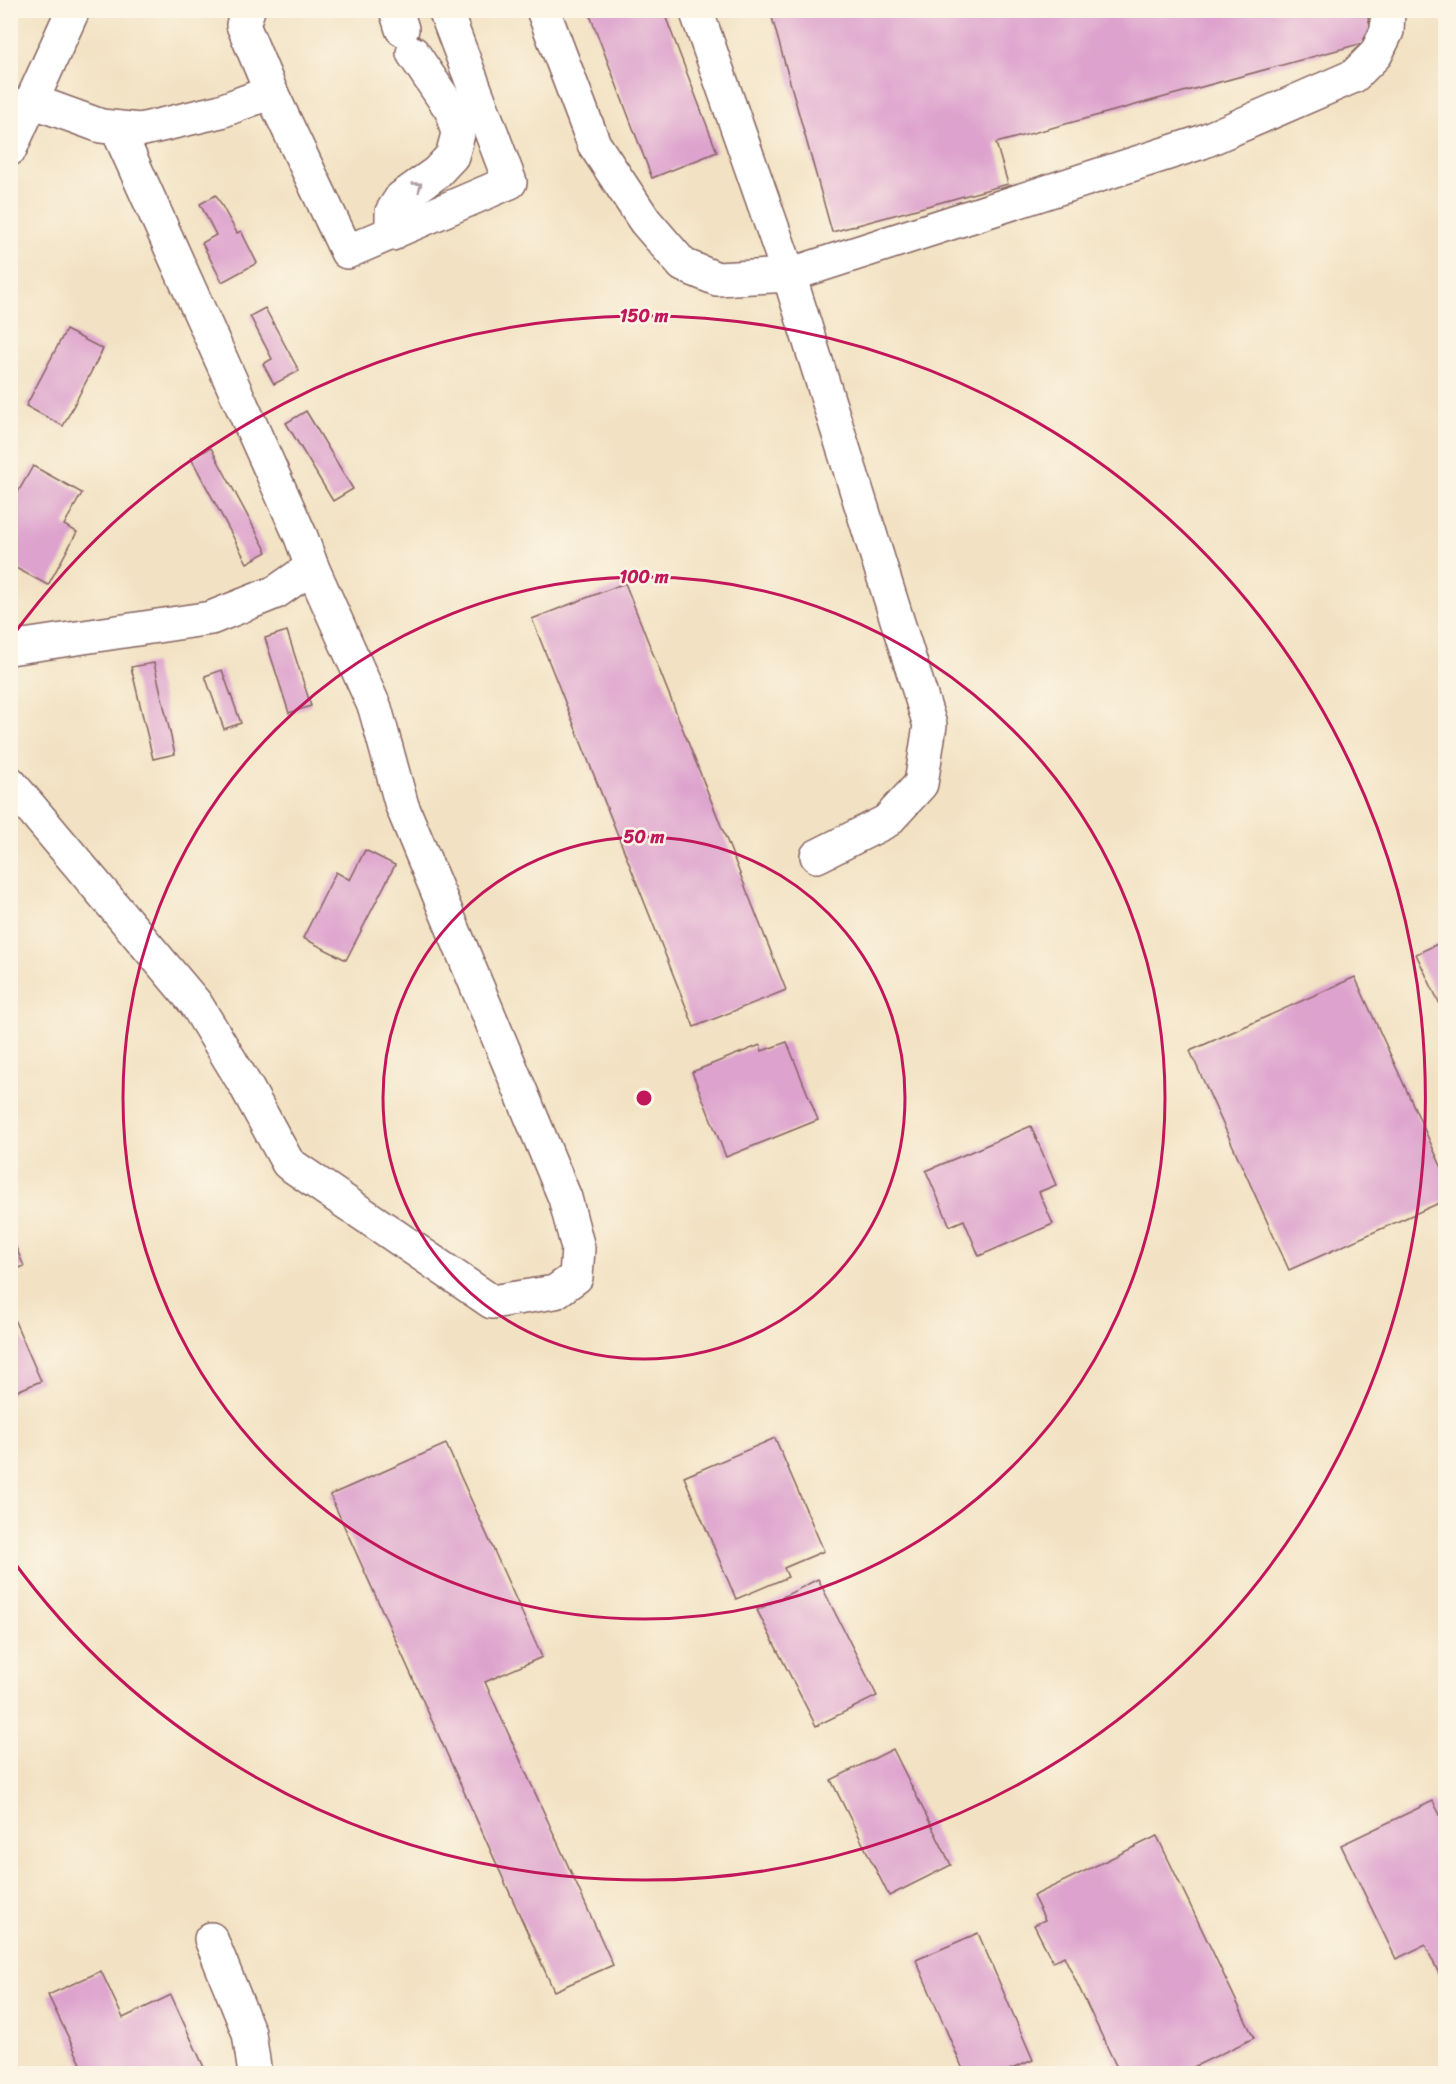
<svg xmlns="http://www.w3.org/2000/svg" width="1456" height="2084" font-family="Sriracha,sans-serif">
<rect width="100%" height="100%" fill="#fcf5e5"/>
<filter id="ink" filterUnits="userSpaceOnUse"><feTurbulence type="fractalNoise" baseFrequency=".0167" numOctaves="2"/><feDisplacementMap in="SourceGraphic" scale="12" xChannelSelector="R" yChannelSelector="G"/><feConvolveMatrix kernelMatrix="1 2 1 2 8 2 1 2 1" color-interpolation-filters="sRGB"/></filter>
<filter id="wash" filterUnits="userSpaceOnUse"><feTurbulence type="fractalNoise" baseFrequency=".008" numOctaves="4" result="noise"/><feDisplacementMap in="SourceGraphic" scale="24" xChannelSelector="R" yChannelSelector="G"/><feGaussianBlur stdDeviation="1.35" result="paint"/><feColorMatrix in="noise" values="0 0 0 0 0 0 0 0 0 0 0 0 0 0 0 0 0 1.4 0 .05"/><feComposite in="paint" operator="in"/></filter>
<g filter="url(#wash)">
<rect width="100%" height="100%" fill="#f2e2c3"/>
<g id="blocks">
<!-- building -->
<g fill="#dda2cd">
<polygon points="588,10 663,10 717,152 652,178"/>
<polygon points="783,10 1366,10 1374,40 996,143 1008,184 832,232 771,14"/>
<polygon points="216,195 237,233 241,231 257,263 222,282 202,243 216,235 200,204"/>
<polygon points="265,308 299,371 274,384 263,364 272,359 250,316"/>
<polygon points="66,330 103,349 63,426 26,406"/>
<polygon points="306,411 353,489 333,501 286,423"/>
<polygon points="211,448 267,552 247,563 191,458"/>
<polygon points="33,466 82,493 64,525 77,532 48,585 10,565 10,506"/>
<polygon points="625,583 786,990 694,1027 532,619"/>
<polygon points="287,631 311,706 289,713 265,638"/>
<polygon points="154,663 175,754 153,759 131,667"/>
<polygon points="222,670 241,723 224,729 205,676"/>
<polygon points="365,850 395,865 346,960 303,938 336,872 350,880"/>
<polygon points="1446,940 1446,1017 1416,954"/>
<polygon points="1355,977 1446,1177 1446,1200 1289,1270 1190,1051"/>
<polygon points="787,1042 818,1120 726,1157 692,1072 760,1045 762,1051"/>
<polygon points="1031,1126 1056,1185 1039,1192 1053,1224 979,1256 964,1220 950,1226 926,1171"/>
<polygon points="10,1234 24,1266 10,1272"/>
<polygon points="10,1310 41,1381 10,1394"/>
<polygon points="775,1438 824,1551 784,1568 788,1577 736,1599 684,1477"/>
<polygon points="446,1444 542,1657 485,1682 613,1965 554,1991 330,1495"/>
<polygon points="818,1579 877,1696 816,1726 757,1610"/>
<polygon points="893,1749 951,1865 889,1896 831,1780"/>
<polygon points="1433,1801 1446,1827 1446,1988 1425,1945 1396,1959 1341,1845"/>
<polygon points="1157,1836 1254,2038 1179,2074 1120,2074 1064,1956 1053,1962 1034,1925 1045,1920 1033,1896"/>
<polygon points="978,1933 1033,2060 1000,2074 965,2074 916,1960"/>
<polygon points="101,1971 123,2018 171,1995 207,2074 86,2074 48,1995"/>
</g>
</g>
</g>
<g filter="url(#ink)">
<use href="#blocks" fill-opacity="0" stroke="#856360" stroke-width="1.5"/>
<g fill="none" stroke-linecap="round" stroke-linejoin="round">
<defs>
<g id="minor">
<polyline points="248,10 243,25 271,92 347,252 510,182 445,10"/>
<polyline points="396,10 402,29"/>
<polyline points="543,10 594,144 645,221 683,265 717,279 789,275 1202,142 1354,76 1376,54 1387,31 1388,10"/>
<polyline points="696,10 789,275 930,725 921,784 887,821 817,856"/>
<polyline points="32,101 101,126 140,130 221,111 271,92"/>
<polyline points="392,234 392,212 401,198 436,173 452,156 458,134 452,111 413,53"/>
<polyline points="10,648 211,618 276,592 312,567 301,537 117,128"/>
<polyline points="10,783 196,1004 247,1088 288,1163 492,1302 555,1292 576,1277 578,1248 565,1198 402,806 375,708 312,567"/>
<polyline points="211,1939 249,2033 255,2074"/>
</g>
<polyline id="major" points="10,149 73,10"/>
</defs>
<!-- minor casing -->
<use href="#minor" stroke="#856360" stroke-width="36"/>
<!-- major casing -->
<use href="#major" stroke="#856360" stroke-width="36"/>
<!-- minor -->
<use href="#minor" stroke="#fff" stroke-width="33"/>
<!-- major -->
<use href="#major" stroke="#fff" stroke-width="33"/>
</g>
<!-- one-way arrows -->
<defs><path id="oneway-chevron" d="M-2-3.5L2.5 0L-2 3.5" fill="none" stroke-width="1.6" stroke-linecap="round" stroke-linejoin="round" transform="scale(1.5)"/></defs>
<use stroke="#ae9aa0" href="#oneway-chevron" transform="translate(418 186) rotate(-36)"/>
</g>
<!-- distance rings -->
<g fill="none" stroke="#c2185b" stroke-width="3">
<circle cx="644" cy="1098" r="261"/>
<circle cx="644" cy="1098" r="521"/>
<path d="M11 638A782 782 0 1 1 11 1558"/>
</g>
<circle cx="644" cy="1098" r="9" fill="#c2185b" stroke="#fcf5e5" stroke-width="3"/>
<g font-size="18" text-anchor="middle" font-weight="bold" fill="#c2185b" stroke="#fcf5e5" stroke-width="5" stroke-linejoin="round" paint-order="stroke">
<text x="644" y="322">150 m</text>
<text x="644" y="583">100 m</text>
<text x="644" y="843">50 m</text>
</g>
<!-- margin -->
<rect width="1456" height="2084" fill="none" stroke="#fcf5e5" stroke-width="36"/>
</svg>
